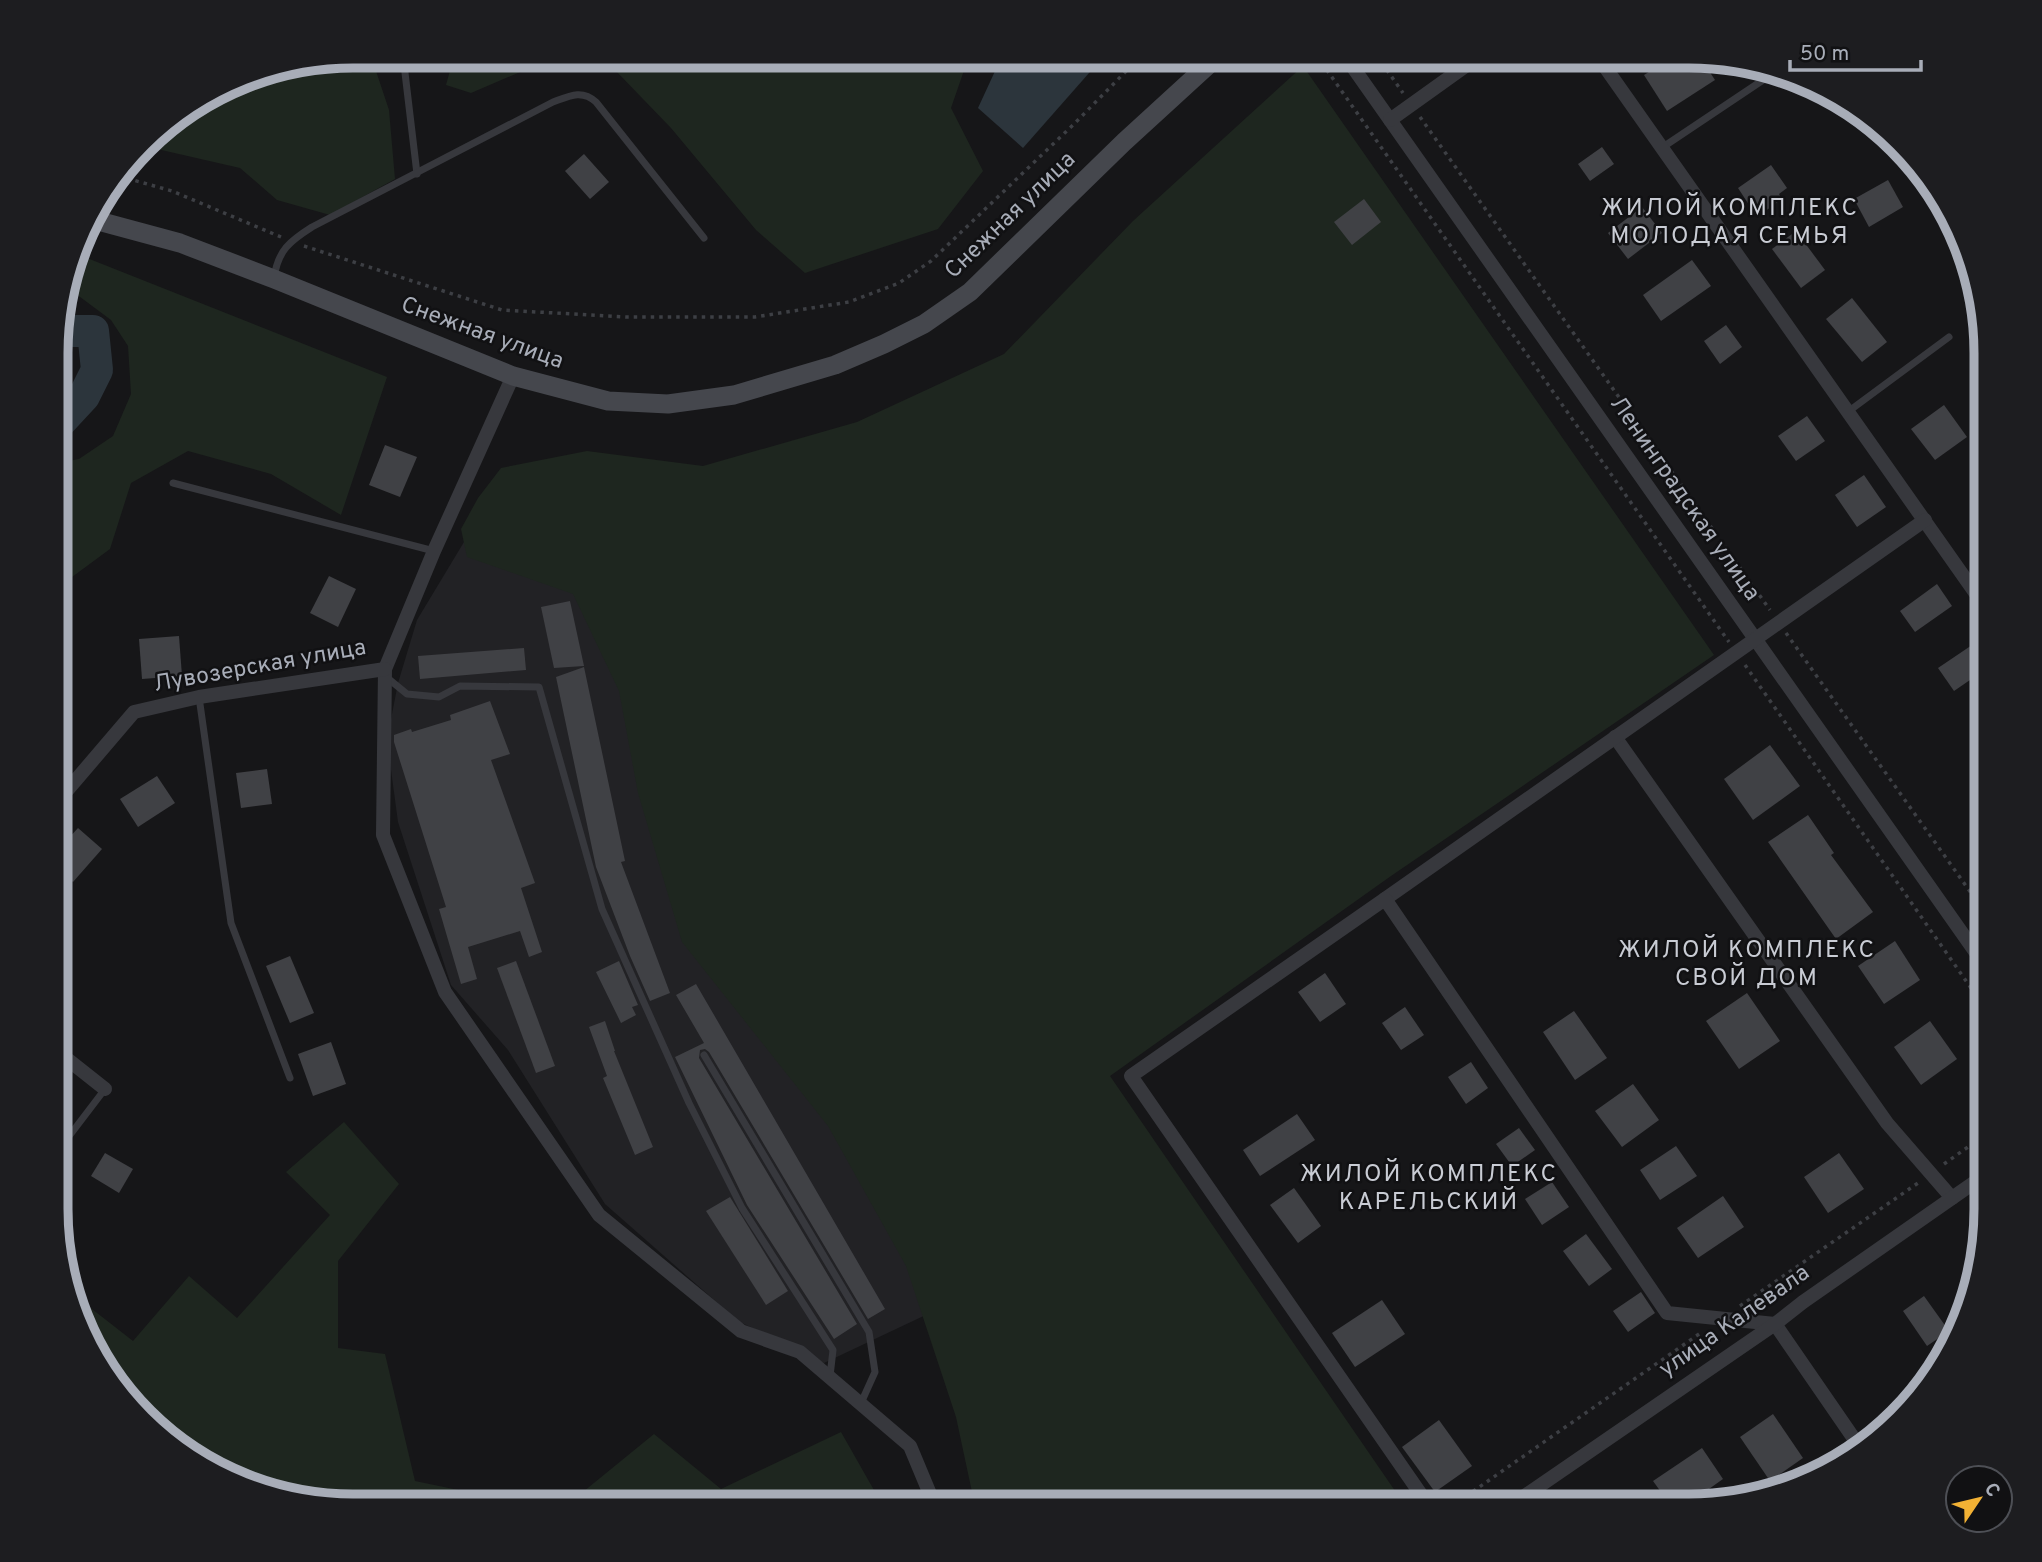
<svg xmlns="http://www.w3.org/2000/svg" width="2042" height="1562" font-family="Overpass,sans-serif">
<rect width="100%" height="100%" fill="#161618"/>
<!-- built -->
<polygon fill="#222225" points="464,542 571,585 932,1312 824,1363 738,1321 605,1204 508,1050 451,985 398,822 387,740 398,683 417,620"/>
<!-- green -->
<g fill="#1e261f">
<polygon points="353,56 371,56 389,110 395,179 330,215 277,200 240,168 144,146 158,130 257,72"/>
<polygon points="454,56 969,56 951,108 983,171 938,229 805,273 756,230 671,128 616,71 541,63 471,93 446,85"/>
<polygon points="1303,66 1714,655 1391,876 1110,1076 1402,1501 1394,1506 975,1506 956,1417 906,1266 828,1126 682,942 638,793 619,691 573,594 467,557 461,529 478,498 501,468 587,451 703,466 857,422 1004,354 1133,221"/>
<polygon points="87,258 387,377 341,515 271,474 188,451 131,483 110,549 68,580 58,612 58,463 79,459 113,436 131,394 128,346 111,320 68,288"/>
<polygon points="344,1122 399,1184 338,1261 338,1348 385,1354 415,1481 468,1492 578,1496 654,1434 721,1489 841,1432 883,1506 334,1505 240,1484 158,1432 87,1341 74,1295 133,1341 189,1276 237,1318 330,1215 286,1172"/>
</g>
<!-- water -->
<polygon fill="#2c353c" points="1002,56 1104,56 1023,148 978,108"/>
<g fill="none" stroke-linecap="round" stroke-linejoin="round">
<!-- river -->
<polyline stroke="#2c353c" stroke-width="32" points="58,424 84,396 97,370 93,331 59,331"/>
</g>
<!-- building -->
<g fill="#404145">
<polygon points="1673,57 1700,57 1715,80 1667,111 1644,75"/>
<polygon points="1602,147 1614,164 1590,181 1578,164"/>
<polygon points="584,154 609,182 590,199 565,171"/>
<polygon points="1771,165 1787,188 1779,194 1782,199 1757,217 1738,188"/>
<polygon points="1888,180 1903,207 1869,227 1854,199"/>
<polygon points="1364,199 1381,222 1352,245 1334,222"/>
<polygon points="1642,207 1662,233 1628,259 1608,233"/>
<polygon points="1796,231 1825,270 1801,288 1772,249"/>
<polygon points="1692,260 1711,286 1661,321 1643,295"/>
<polygon points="1852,298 1887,342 1862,362 1826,319"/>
<polygon points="1726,325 1742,347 1720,364 1704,341"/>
<polygon points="1944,405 1967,437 1935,460 1911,429"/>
<polygon points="1807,416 1825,441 1796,461 1778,436"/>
<polygon points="385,445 417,457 400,497 369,485"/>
<polygon points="1864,475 1886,507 1857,527 1835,495"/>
<polygon points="329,576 356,589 338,627 310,613"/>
<polygon points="1937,584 1952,606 1915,632 1900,611"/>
<polygon points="570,601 584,666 554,668 541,607"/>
<polygon points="179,636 182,676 142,679 139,639"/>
<polygon points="1978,641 1986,653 1986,669 1954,691 1938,668"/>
<polygon points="524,648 526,670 420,679 418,656"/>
<polygon points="584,667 625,861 621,862 670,993 650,1001 630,956 596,867 556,677"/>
<polygon points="490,701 510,754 491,760 535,883 521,888 542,952 529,957 520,931 468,947 477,979 461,984 439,909 446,907 394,742 394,735 411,729 412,732 451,720 450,715"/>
<polygon points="1770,745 1800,786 1753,820 1724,779"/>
<polygon points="267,769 272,804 241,808 236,773"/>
<polygon points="157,776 175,803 138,827 120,799"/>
<polygon points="1808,815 1834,853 1831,855 1873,912 1836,939 1768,842"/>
<polygon points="78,828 102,849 73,882 57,869 57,851"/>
<polygon points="1895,941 1920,980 1884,1004 1858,966"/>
<polygon points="290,956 314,1013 290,1023 266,966"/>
<polygon points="516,961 555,1066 536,1073 497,968"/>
<polygon points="619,961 638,1005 632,1007 636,1015 621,1023 596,972"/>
<polygon points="1325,973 1346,1004 1320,1022 1298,992"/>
<polygon points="696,984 885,1309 868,1319 709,1052 705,1049 700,1050 699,1058 857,1324 834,1339 747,1205 675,1057 704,1043 676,995"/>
<polygon points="1747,993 1780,1041 1739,1069 1706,1021"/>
<polygon points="1405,1007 1424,1035 1401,1050 1382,1023"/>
<polygon points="1574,1011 1607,1058 1575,1080 1543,1032"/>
<polygon points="605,1021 615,1051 614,1051 653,1147 635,1155 603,1078 607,1076 589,1027"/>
<polygon points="1930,1021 1957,1059 1921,1085 1894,1047"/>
<polygon points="331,1042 346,1084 313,1096 298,1054"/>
<polygon points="1471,1062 1488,1088 1466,1104 1448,1077"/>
<polygon points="1633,1084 1659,1120 1622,1147 1595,1111"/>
<polygon points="1297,1114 1315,1140 1260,1176 1243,1150"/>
<polygon points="1519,1128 1535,1150 1512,1166 1496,1144"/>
<polygon points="1676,1146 1697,1176 1660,1200 1640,1170"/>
<polygon points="105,1153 133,1169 119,1193 91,1176"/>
<polygon points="1839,1153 1864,1189 1828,1213 1804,1177"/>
<polygon points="1552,1182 1569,1207 1542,1225 1525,1199"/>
<polygon points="1294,1188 1321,1226 1298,1243 1270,1205"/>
<polygon points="1723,1196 1744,1227 1698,1258 1677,1228"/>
<polygon points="730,1197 788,1291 766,1305 706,1211"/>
<polygon points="1586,1234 1612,1269 1589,1286 1563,1251"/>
<polygon points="1641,1292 1655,1313 1628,1332 1613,1311"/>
<polygon points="1924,1296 1949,1331 1927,1346 1903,1311"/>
<polygon points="1382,1300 1405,1334 1355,1367 1332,1333"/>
<polygon points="1773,1414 1803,1458 1770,1481 1740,1437"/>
<polygon points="1439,1420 1472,1466 1435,1492 1402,1447"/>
<polygon points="1702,1448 1723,1479 1685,1506 1671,1506 1653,1481"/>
</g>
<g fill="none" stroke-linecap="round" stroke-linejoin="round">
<!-- path -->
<g stroke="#3d3f44" stroke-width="3.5" stroke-dasharray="3.5 5" stroke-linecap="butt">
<polyline points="1317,56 1729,642"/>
<polyline points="1377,56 1403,93"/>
<polyline points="1420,117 1770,610"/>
<polyline points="119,176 172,191 281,237"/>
<polyline points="304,246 502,310 626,317 755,317 849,302 899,283 931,261 1074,124 1141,56"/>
<polyline points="1786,633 1986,914"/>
<polyline points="1745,665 1985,1008"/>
<polyline points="1944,1164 1985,1135"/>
<polyline points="1740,1306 1918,1183"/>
<polyline points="1452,1506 1702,1332"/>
</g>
<!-- lane -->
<g stroke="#37383d" stroke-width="7">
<polyline points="403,56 417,174"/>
<polyline points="1883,129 1887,137"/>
<polyline points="1663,147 1775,72"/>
<path d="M274,278C278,250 290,241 312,227L553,102C569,96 582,89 596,102L704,238"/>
<polyline points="1849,411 1949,337"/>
<polyline points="173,483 434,551"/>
<polyline points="385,676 407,694 439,697 460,686 539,687 602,909 689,1103 742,1208 833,1350 830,1376"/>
<polyline points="199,697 231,923 290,1078"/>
<polyline points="704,1055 869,1332 875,1372 861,1403"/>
<polyline points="57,1152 105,1089"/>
</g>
<!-- street -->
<g stroke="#37383d" stroke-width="14">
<polyline points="1345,56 1986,967"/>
<polyline points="1598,57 1986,608"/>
<polyline points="1390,120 1478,57"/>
<polyline points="513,376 434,551 385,669 383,835 445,992 599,1215 741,1331 800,1352 910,1446 935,1506"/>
<polyline points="1615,737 1887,1123 1952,1198"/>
<polyline points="58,801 134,712 199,697 385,669"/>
<polyline points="1385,899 1925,520"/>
<polyline points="57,1051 105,1089"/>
<polyline points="1429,1506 1131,1076 1385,899 1667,1313 1775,1324 1859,1446"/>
<polyline points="1510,1506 1775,1324 1803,1302 1985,1175"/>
</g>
<!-- secondary -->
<polyline stroke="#45474d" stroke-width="19" points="91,219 180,243 274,279 513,376 608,401 668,404 734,395 835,365 884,344 924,324 970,292 1124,142 1218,56"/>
</g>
<g text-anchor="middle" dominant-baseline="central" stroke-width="5" stroke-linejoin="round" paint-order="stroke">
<!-- street labels -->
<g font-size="23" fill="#a8adb8" stroke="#111113">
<text transform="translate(1011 216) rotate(-44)">Снежная улица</text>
<text transform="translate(482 334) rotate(20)">Снежная улица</text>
<text transform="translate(1684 499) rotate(55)">Ленинградская улица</text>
<text transform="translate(260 667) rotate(-10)">Лувозерская улица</text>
<text transform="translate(1735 1322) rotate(-35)">улица Калевала</text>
</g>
<!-- neighbourhood labels -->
<g font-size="24" letter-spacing="2" fill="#c9ccd4" stroke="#111113">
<text x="1730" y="209">ЖИЛОЙ КОМПЛЕКС<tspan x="1730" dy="28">МОЛОДАЯ СЕМЬЯ</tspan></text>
<text x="1747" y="951">ЖИЛОЙ КОМПЛЕКС<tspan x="1747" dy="28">СВОЙ ДОМ</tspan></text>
<text x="1429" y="1175">ЖИЛОЙ КОМПЛЕКС<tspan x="1429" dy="28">КАРЕЛЬСКИЙ</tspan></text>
</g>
</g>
<!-- crop -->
<path d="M0 0H2042V1562H0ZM353 68H1689A285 285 0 0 1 1974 353V1209A285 285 0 0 1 1689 1494H353A285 285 0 0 1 68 1209V353A285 285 0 0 1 353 68Z" fill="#1d1d20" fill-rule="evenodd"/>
<path fill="none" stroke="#a8adb8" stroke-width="9" d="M353 68H1689A285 285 0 0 1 1974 353V1209A285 285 0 0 1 1689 1494H353A285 285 0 0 1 68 1209V353A285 285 0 0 1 353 68Z"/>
<!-- north arrow -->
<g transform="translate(1979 1499) rotate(55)"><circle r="33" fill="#111113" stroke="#4d4f55" stroke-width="2"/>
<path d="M0-5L12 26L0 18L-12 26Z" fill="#f2b134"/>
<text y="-10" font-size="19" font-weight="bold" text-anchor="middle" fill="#a8adb8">С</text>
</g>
<!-- scale -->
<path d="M1790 60v10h131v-10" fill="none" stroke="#a8adb8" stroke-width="3.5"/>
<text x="1800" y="60" font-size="21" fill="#a8adb8" stroke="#111113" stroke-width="5" paint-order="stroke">50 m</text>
</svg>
